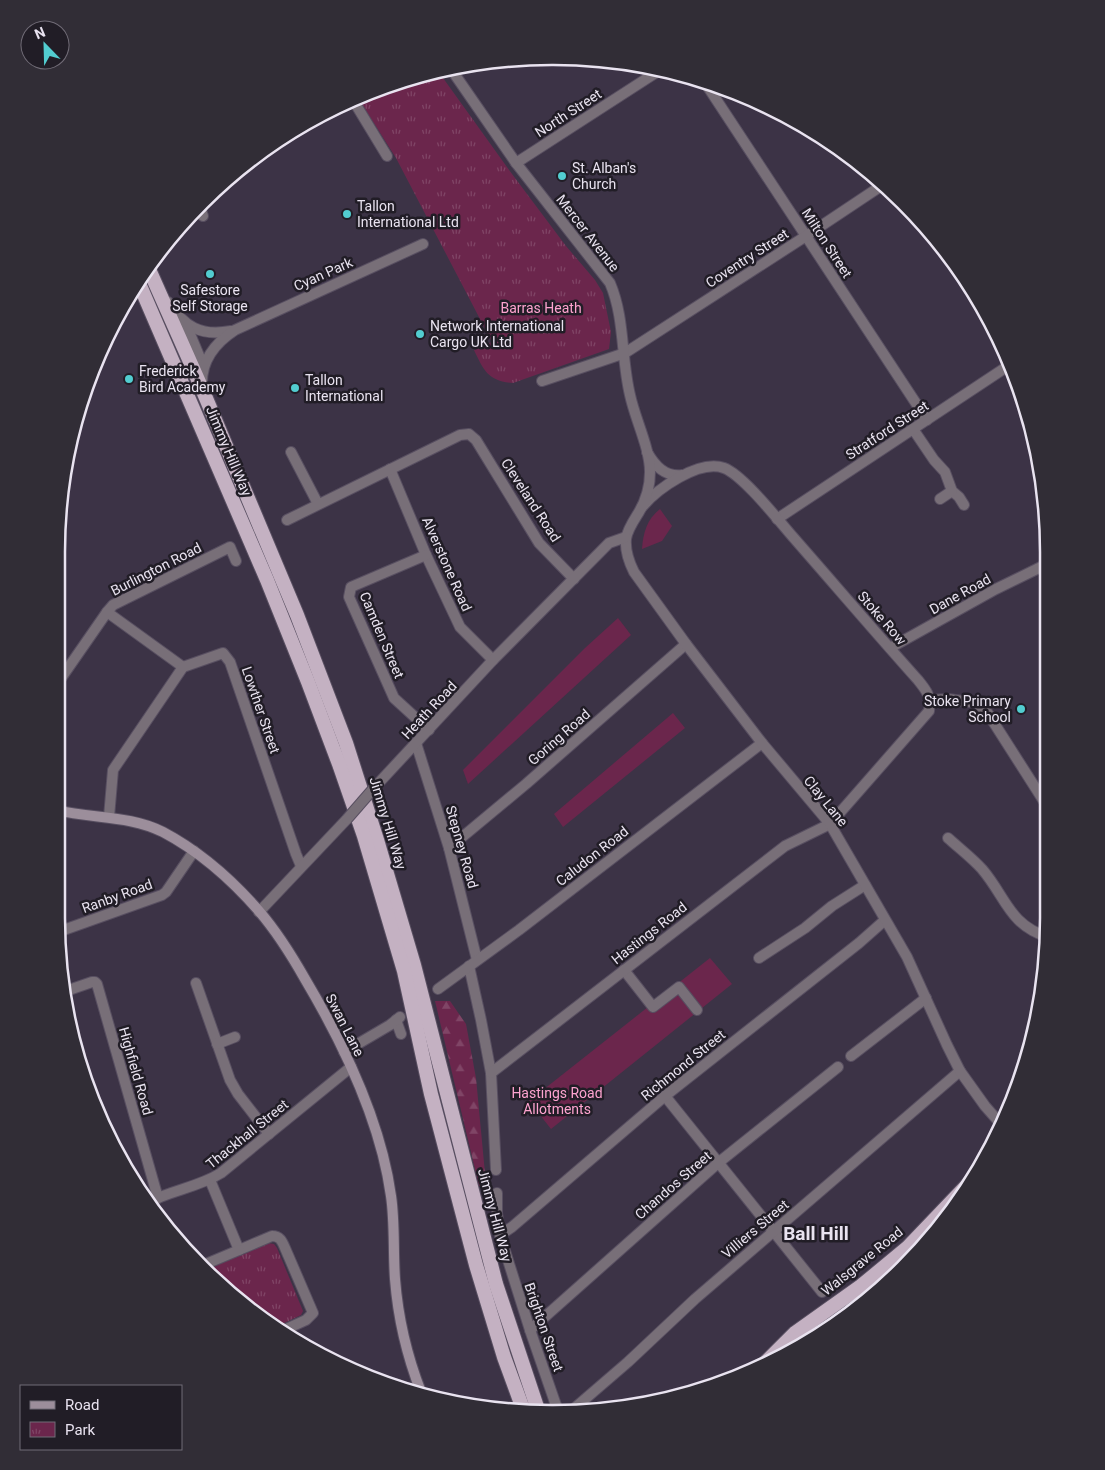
<svg xmlns="http://www.w3.org/2000/svg" width="1105" height="1470" font-family="Roboto,sans-serif">
<defs>
<pattern id="forest-firs" width="22" height="20" patternUnits="userSpaceOnUse" patternTransform="scale(1.25)"><rect width="22" height="20" fill="#6b264c"/><path d="M5 1l3.5 6h-7zM16 11l3.5 6h-7z" fill="#804566"/></pattern>
<pattern id="park-tufts" width="24" height="20" patternUnits="userSpaceOnUse" patternTransform="scale(1.25)"><rect width="24" height="20" fill="#6b264c"/><path d="M3 7l-1-3M5 7V3M7 7l1-3M15 17l-1-3M17 17v-4M19 17l1-3" fill="none" stroke="#804566"/></pattern>
</defs>
<rect width="100%" height="100%" fill="#3c3346"/>
<!-- green -->
<g fill="#6b264c">
<path d="M660,509L672,526L662,541L642,549C643,533 647,519 660,509Z"/>
<polygon points="618,618 631,635 468,784 463,770 585,648"/>
<polygon points="673,713 685,728 563,827 554,814"/>
<polygon points="710,958 732,984 551,1129 529,1101"/>
</g>
<!-- forest -->
<polygon fill="url(#forest-firs)" points="435,1001 450,1001 466,1024 476,1078 486,1184 479,1186"/>
<!-- park -->
<g fill="url(#park-tufts)">
<path d="M438,71L512,174L566,246L595,280L603,293L611,332L609,349L513,383C488,381 484,371 474,350L492,342L396,158L358,98L424,73Z"/>
<polygon points="268,1243 274,1244 277,1248 303,1311 301,1315 278,1326 225,1290 204,1270"/>
</g>
<g fill="none" stroke-linecap="round" stroke-linejoin="round">
<defs>
<g id="minor">
<polyline points="704,81 927,420"/>
<polyline points="353,100 387,156"/>
<polyline points="516,163 660,70"/>
<polyline points="199,205 203,216"/>
<path d="M168,302C184,326 200,337 231,331"/>
<polyline points="185,322 200,358 202,369"/>
<polyline points="542,381 625,353 806,236 884,184"/>
<path d="M202,385C201,360 215,343 235,330L423,244"/>
<polyline points="913,429 934,460 945,472 952,491 959,497 964,505"/>
<polyline points="291,452 318,504"/>
<path d="M647,452C655,466 665,477 682,475"/>
<polyline points="390,469 426,555 460,627 493,660"/>
<polyline points="940,499 952,491"/>
<polyline points="777,519 1011,364"/>
<polyline points="287,520 460,435 469,434 476,440 539,543 574,579"/>
<polyline points="426,555 351,587 349,597 394,698 429,730"/>
<polyline points="107,612 183,667"/>
<polyline points="890,648 996,589 1045,565"/>
<polyline points="57,684 107,612 113,605 230,547 236,561"/>
<polyline points="931,700 948,699 977,703 987,712 1047,806"/>
<polyline points="416,743 449,848 477,960"/>
<polyline points="109,817 113,770 183,667 223,653 230,662 296,854 301,866"/>
<path d="M948,838C959,848 972,858 982,869C1006,897 1009,925 1048,937"/>
<polyline points="449,848 526,784 686,644"/>
<polyline points="58,932 162,895 166,892 194,851"/>
<polyline points="759,958 805,928 832,906 865,885"/>
<polyline points="469,966 481,1020 491,1073 496,1170"/>
<polyline points="624,970 653,1007 679,987 697,1010"/>
<polyline points="196,983 230,1080 238,1094 269,1134"/>
<polyline points="438,989 519,930 762,743"/>
<polyline points="66,991 92,982 95,982 97,984 158,1198"/>
<polyline points="396,1020 401,1034"/>
<polyline points="217,1044 235,1037"/>
<polyline points="344,1052 390,1025 400,1017"/>
<polyline points="851,1056 926,998"/>
<path d="M491,1073L785,846L830,824L929,711C931,696 927,691 918,680C876,633 835,585 793,537C779,521 743,475 724,468C699,459 657,489 642,507"/>
<polyline points="665,1096 822,1292"/>
<path d="M210,1180L239,1250L272,1236C280,1236 282,1241 285,1248L313,1313L306,1320L284,1330"/>
<polyline points="497,1193 497,1213 500,1235 530,1330 558,1411"/>
<path d="M149,1202C172,1190 199,1187 221,1173L351,1067"/>
<polyline points="500,1235 512,1227 665,1096 859,943 885,920"/>
<polyline points="201,1266 239,1250"/>
<polyline points="530,1330 718,1163 838,1067"/>
<polyline points="570,1412 628,1362 695,1299 960,1071"/>
</g>
<g id="tertiary">
<path d="M451,69L516,163L610,283C625,318 621,358 630,395C635,419 650,448 650,472C650,486 646,500 639,512C634,520 627,530 626,539C625,551 629,562 634,572L686,644L762,743L830,824L907,957L947,1045L960,1071L985,1106L1000,1123"/>
<polyline points="374,788 493,660 609,543 626,537"/>
<polyline points="259,912 347,819"/>
</g>
<path id="secondary" d="M57,810C92,819 129,815 163,832C199,851 232,880 259,911C277,932 292,956 305,979C343,1043 381,1123 391,1196C395,1223 393,1251 395,1279C398,1318 407,1356 421,1392"/>
<g id="trunk">
<polyline points="148,267 203,391 297,615 346,743 377,840 414,965 496,1284 538,1410"/>
<polyline points="138,281 267,580 308,682 339,764 364,836 404,971 431,1094 476,1265 504,1357 523,1409"/>
<polyline points="766,1362 795,1333 861,1286 907,1248 973,1179"/>
</g>
</defs>
<!-- minor casing -->
<use href="#minor" stroke="#584f61" stroke-width="12"/>
<!-- tertiary casing -->
<use href="#tertiary" stroke="#584f61" stroke-width="12"/>
<!-- secondary casing -->
<use href="#secondary" stroke="#584f61" stroke-width="12"/>
<!-- trunk casing -->
<use href="#trunk" stroke="#584f61" stroke-width="16"/>
<!-- minor -->
<use href="#minor" stroke="#786f78" stroke-width="10"/>
<!-- tertiary -->
<use href="#tertiary" stroke="#786f78" stroke-width="10"/>
<!-- secondary -->
<use href="#secondary" stroke="#9c8e9b" stroke-width="10"/>
<!-- trunk -->
<use href="#trunk" stroke="#c4b1c2" stroke-width="14"/>
<defs>
<polyline id="tertiary-bridge" points="347,819 374,788"/>
</defs>
<!-- tertiary-bridge casing -->
<use href="#tertiary-bridge" stroke="#584f61" stroke-width="12" stroke-linecap="butt"/>
<!-- tertiary-bridge -->
<use href="#tertiary-bridge" stroke="#786f78" stroke-width="10"/>
</g>
<!-- markers -->
<g fill="#52cdd0" stroke="#211d26" stroke-width="2">
<circle cx="562" cy="176" r="5"/>
<circle cx="347" cy="214" r="5"/>
<circle cx="210" cy="274" r="5"/>
<circle cx="420" cy="334" r="5"/>
<circle cx="129" cy="379" r="5"/>
<circle cx="295" cy="388" r="5"/>
<circle cx="1021" cy="709" r="5"/>
</g>
<g text-anchor="middle" dominant-baseline="central" stroke-width="5" stroke-linejoin="round" paint-order="stroke">
<!-- street labels -->
<g font-size="14" fill="#e9e3f0" stroke="#211d26">
<text transform="translate(568 113) rotate(-33)">North Street</text>
<text transform="translate(588 233) rotate(52)">Mercer Avenue</text>
<text transform="translate(827 243) rotate(57)">Milton Street</text>
<text transform="translate(747 258) rotate(-33)">Coventry Street</text>
<text transform="translate(323 274) rotate(-24)">Cyan Park</text>
<text transform="translate(887 430) rotate(-33)">Stratford Street</text>
<text transform="translate(229 451) rotate(67)">Jimmy Hill Way</text>
<text transform="translate(531 500) rotate(57)">Cleveland Road</text>
<text transform="translate(447 564) rotate(66)">Alverstone Road</text>
<text transform="translate(156 569) rotate(-27)">Burlington Road</text>
<text transform="translate(960 594) rotate(-29)">Dane Road</text>
<text transform="translate(882 618) rotate(49)">Stoke Row</text>
<text transform="translate(382 635) rotate(67)">Camden Street</text>
<text transform="translate(261 710) rotate(71)">Lowther Street</text>
<text transform="translate(429 710) rotate(-47)">Heath Road</text>
<text transform="translate(559 737) rotate(-41)">Goring Road</text>
<text transform="translate(826 801) rotate(51)">Clay Lane</text>
<text transform="translate(388 823) rotate(73)">Jimmy Hill Way</text>
<text transform="translate(462 847) rotate(74)">Stepney Road</text>
<text transform="translate(592 856) rotate(-38)">Caludon Road</text>
<text transform="translate(117 896) rotate(-20)">Ranby Road</text>
<text transform="translate(649 933) rotate(-38)">Hastings Road</text>
<text transform="translate(345 1025) rotate(63)">Swan Lane</text>
<text transform="translate(683 1065) rotate(-39)">Richmond Street</text>
<text transform="translate(136 1071) rotate(74)">Highfield Road</text>
<text transform="translate(247 1134) rotate(-39)">Thackhall Street</text>
<text transform="translate(673 1185) rotate(-41)">Chandos Street</text>
<text transform="translate(495 1215) rotate(75)">Jimmy Hill Way</text>
<text transform="translate(755 1229) rotate(-40)">Villiers Street</text>
<text transform="translate(862 1261) rotate(-39)">Walsgrave Road</text>
<text transform="translate(544 1327) rotate(71)">Brighton Street</text>
</g>
<!-- poi labels -->
<g font-size="14" fill="#e9e3f0" stroke="#211d26" text-anchor="start">
<text x="572" y="168">St. Alban's<tspan x="572" dy="16">Church</tspan></text>
<text x="357" y="206">Tallon<tspan x="357" dy="16">International Ltd</tspan></text>
<text x="210" y="290" text-anchor="middle">Safestore<tspan x="210" dy="16">Self Storage</tspan></text>
<text x="430" y="326">Network International<tspan x="430" dy="16">Cargo UK Ltd</tspan></text>
<text x="139" y="371">Frederick<tspan x="139" dy="16">Bird Academy</tspan></text>
<text x="305" y="380">Tallon<tspan x="305" dy="16">International</tspan></text>
<text x="1011" y="701" text-anchor="end">Stoke Primary<tspan x="1011" dy="16">School</tspan></text>
</g>
<!-- park labels -->
<g font-size="14" fill="#fda3cf" stroke="#211d26">
<text x="541" y="308">Barras Heath</text>
<text x="557" y="1093">Hastings Road<tspan x="557" dy="16">Allotments</tspan></text>
</g>
<!-- district labels -->
<g font-size="19" font-weight="bold" fill="#e9e3f0" stroke="#211d26">
<text x="816" y="1233">Ball Hill</text>
</g>
</g>
<!-- crop -->
<path d="M0 0H1105V1470H0ZM552 65H553A487 487 0 0 1 1040 552V918A487 487 0 0 1 553 1405H552A487 487 0 0 1 65 918V552A487 487 0 0 1 552 65Z" fill="#312d36" fill-rule="evenodd"/>
<path fill="none" stroke="#e9e3f0" stroke-width="2.5" d="M552 65H553A487 487 0 0 1 1040 552V918A487 487 0 0 1 553 1405H552A487 487 0 0 1 65 918V552A487 487 0 0 1 552 65Z"/>
<!-- legend -->
<rect x="20" y="1385" width="162" height="65" fill="#211d26" stroke="#716c77"/>
<rect x="30" y="1401" width="25" height="8" fill="#9c8e9b" stroke="#716c77"/>
<text x="65" y="1410" font-size="15" fill="#e9e3f0">Road</text>
<rect x="30" y="1422" width="25" height="15" fill="url(#park-tufts)" stroke="#716c77"/>
<text x="65" y="1435" font-size="15" fill="#e9e3f0">Park</text>
<!-- north arrow -->
<g transform="translate(45 45) rotate(337)"><circle r="24" fill="#211d26" stroke="#716c77"/>
<path d="M0-4L9 19L0 12L-9 19Z" fill="#52cdd0"/>
<text y="-8" font-size="14" font-weight="bold" text-anchor="middle" fill="#e9e3f0">N</text>
</g>
</svg>
